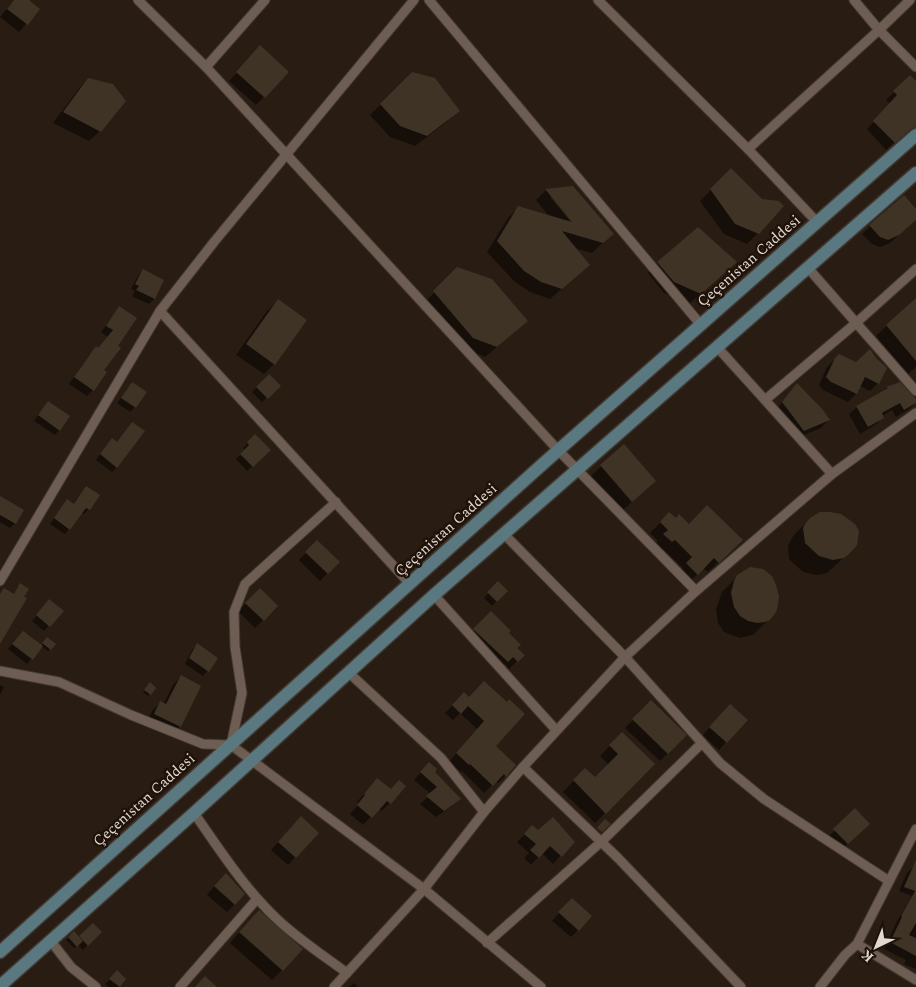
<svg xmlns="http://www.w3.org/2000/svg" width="916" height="987" font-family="Spectral,serif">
<rect width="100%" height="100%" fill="#291c12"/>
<!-- shadow -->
<g fill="#0007" fill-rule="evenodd">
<polygon points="14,0 27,0 39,9 19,32 0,17"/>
<polygon points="253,55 287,72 256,105 229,81"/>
<polygon points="413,73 458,110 448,121 415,146 390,137 370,115"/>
<polygon points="910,77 916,83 916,126 908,135 901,136 886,150 867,129 891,104 886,100"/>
<polygon points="88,79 100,131 89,141 53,123 78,90"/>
<polygon points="731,170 758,233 747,244 724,234 700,201"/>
<path d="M546,190L612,234L592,253L575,248L589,265L550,299L530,292L514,281L487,252L508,218L518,208L549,216L536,200ZM550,197H554L577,226L575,227Z"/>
<polygon points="904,196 916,211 916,219 890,243 880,247 872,244 862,234"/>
<polygon points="658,262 725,272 689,304 664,293 648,273"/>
<polygon points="458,268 516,331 485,357 463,348 424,303"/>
<polygon points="143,271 163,280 154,299 149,304 132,296 135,291 131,289 138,276"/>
<polygon points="915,300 916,367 908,374 876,336"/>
<polygon points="278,301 274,364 264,374 236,355 267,311"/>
<polygon points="120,308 102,370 93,390 87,396 69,384 90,354 96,348 98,349 108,337 101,332"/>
<polygon points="839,355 878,383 870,391 860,386 856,394 848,402 823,390 819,385 827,367"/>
<polygon points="269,376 279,386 262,402 252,392"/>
<polygon points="133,383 135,407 130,412 117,403"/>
<polygon points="899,383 916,401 916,403 909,409 896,417 892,410 882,416 883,417 875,425 860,434 849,414 857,407 887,388"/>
<polygon points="790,393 829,420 821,428 796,438 775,411"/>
<polygon points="48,402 59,430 55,435 34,421"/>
<polygon points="132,423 117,467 112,472 96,460 107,445 117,443"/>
<polygon points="255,436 269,450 247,471 236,459 245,450 243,448"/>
<polygon points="623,446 654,481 621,512 590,477"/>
<polygon points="87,487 89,509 84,514 81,512 65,534 50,524 67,500 73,505"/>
<polygon points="0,500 15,523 10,528 0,522"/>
<polygon points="669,514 675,520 689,525 741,540 708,572 703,568 687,585 676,575 683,568 663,549 661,552 654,546 658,541 650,533"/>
<polygon points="810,519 850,552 827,573 816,575 803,572 789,559 788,545 794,535"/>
<polygon points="317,541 338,562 320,581 299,560"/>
<polygon points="738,576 769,619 753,635 740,638 724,632 718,623 716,609 722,592"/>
<polygon points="498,583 507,591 492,606 484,598"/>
<polygon points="260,590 277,606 255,628 238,611"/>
<polygon points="45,606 62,611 44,631 32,621"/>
<polygon points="491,613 508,633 516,648 523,655 509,669 505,664 499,669 466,637"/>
<polygon points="18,638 41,646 45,640 54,644 48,651 41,646 27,664 8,649"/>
<polygon points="197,645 217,659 203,676 185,664 192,650"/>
<polygon points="181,677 180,726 172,734 147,722 152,711 160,703 163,705 173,685"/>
<polygon points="150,684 155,688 148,696 143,692"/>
<polygon points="0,685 4,687 0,695"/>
<polygon points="464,694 469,699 507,703 494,746 505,776 498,783 496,781 484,793 462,771 461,772 449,762 477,729 460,713 453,720 445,713"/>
<polygon points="651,702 685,735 660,761 625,728"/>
<polygon points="722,713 726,742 719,750 703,735"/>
<polygon points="622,733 654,764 595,823 563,792 585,769 595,779 609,765 600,756"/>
<polygon points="422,771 433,772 460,799 453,805 436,817 420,804 431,794 414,780"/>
<polygon points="405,786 382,811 379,808 363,825 350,814 359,804 357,802 370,787 390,791"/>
<polygon points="855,810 868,824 840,851 827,838"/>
<polygon points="293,826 317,833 288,865 271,850"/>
<polygon points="532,827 538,832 573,842 553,864 542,853 531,865 524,858 529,853 517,842"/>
<polygon points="914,866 916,866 916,969 904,964 906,960 884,949 896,923 912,896 899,891 907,873"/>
<polygon points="218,882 235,904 227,912 207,895"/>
<polygon points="564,907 578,930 571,937 552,921"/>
<polygon points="248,922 282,970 272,980 230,943"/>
<polygon points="93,925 100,932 83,950 78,945 74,948 66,940 74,933 79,938"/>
<polygon points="112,977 125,979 118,987 108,987 105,984"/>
<polygon points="354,983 358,987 349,987"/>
</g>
<!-- building -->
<g fill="#3f3326">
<polygon points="14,0 29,0 40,9 28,25 7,9"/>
<polygon points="260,45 289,72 265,98 236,72"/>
<polygon points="412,72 435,78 460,111 427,136 400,126 380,104"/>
<polygon points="910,75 916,81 916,127 911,129 895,143 873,121 897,95 893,91"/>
<polygon points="88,78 113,84 126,101 101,132 63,112"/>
<polygon points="731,168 762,199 779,201 784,206 759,234 735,224 710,189"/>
<polygon points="573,186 614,234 603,243 562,231 590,265 562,289 541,282 524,271 497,241 518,206 572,222 545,189"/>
<polygon points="904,195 916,209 916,220 899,235 888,240 880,237 869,225"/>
<polygon points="698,227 737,262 701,294 674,282 657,262"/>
<polygon points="457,267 492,279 528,321 497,347 473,338 433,291"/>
<polygon points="143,269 164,280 155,299 136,290 139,286 135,284"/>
<polygon points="916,298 916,361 886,325"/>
<polygon points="278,299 307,320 275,365 246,344"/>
<polygon points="119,306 137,318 118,346 121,348 104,370 107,372 94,391 74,377 96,346 98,348 113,330 106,326"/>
<polygon points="870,349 876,358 887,368 879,384 865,377 857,394 831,382 826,377 835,358 839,354 856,362"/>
<polygon points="269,374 281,386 268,399 256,387"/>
<polygon points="132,382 147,392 136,408 121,398"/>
<polygon points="900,382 916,399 916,403 904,410 900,403 882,413 884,418 868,427 856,406 888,388 886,387"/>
<polygon points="797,383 823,410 830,420 804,431 782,402"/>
<polygon points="48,401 70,416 60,431 38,415"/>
<polygon points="132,422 145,431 117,468 100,454 112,438 117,442"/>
<polygon points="255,434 271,450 253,467 240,454 249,445 247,442"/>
<polygon points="624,444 656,481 632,502 600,465"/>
<polygon points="86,486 100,495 90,510 86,508 70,530 54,518 67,499 74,504"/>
<polygon points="0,496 24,510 16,524 0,515"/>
<polygon points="707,505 743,540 719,563 714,558 698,575 686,563 692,557 675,540 672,542 663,534 668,530 660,522 669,512 676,518 679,514 689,524"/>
<polygon points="820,512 830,512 841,514 855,524 859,531 857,545 851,552 844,558 833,560 819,556 805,543 803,528 805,524 810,518"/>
<polygon points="317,540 340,562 328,574 305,552"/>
<polygon points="750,567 763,569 772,576 776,585 779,596 778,605 776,612 770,620 765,622 757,623 748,621 740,616 734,607 731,593 734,581 737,575"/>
<polygon points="498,581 508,591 497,602 487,592"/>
<polygon points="20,583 29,589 24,597 27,598 0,644 0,594 4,588 14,594"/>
<polygon points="260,588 278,606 264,621 245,603"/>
<polygon points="49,599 64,611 50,627 36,615"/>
<polygon points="491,611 511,631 509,633 521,645 517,648 525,655 518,662 513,657 508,662 473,629"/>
<polygon points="23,631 43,646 33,660 12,644"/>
<polygon points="47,637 56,644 51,650 42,643"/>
<polygon points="197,643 218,658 209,672 189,658"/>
<polygon points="181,675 201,686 181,727 154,714 160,701 166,704"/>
<polygon points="484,681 507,702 509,699 525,714 496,746 516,765 506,777 504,774 493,786 470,764 469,765 456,753 484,721 468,706 461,714 452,705 464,692 469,697"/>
<polygon points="150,682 156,688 151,695 144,690"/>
<polygon points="651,700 687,735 668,754 632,719"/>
<polygon points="730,704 748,720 727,743 709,727"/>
<polygon points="622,732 655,764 606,814 573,780 585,768 595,777 618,754 609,745"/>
<polygon points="429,762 437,769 435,772 461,799 444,811 426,796 437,787 420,772"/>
<polygon points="377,778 391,789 399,780 406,786 391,804 387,801 372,818 357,805 365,795 364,794"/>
<polygon points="855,808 870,824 848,844 833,829"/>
<polygon points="301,816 319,833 296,858 278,842"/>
<polygon points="553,817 575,842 562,857 550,846 539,858 530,850 536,844 524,834 532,825 538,830"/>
<polygon points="605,819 611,824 602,832 597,828"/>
<polygon points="916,860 916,923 909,935 916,938 916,956 890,942 902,917 901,916 915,891 904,887"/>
<polygon points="226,873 245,894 235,905 214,886"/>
<polygon points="572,898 592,916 579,931 558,912"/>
<polygon points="259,910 303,949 283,971 239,932"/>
<polygon points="93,923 102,932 88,946 79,936"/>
<polygon points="74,931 83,941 77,947 68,937"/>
<polygon points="117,970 126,979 120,987 109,979"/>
<polygon points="205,976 217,987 195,987"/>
</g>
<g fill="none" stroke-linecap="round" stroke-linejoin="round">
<defs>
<g id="street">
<polyline points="138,0 206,67"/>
<polyline points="265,0 206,67 558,450 696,591"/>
<polyline points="429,0 701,325"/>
<polyline points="598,0 748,149 817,222"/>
<polyline points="854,0 879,30 916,67"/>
<polyline points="748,149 879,30 910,0"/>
<polyline points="808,268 916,391"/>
<polyline points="160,311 410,584"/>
<polyline points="717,347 832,474"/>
<polyline points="765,400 856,323 916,269"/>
<polyline points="504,534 625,657 720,763 764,799 889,881"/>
<polyline points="0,581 160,311 214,242 414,0"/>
<polyline points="434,595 556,730"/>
<polyline points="0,671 59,682 131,715 203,744 231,745 424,889 541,987"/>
<polyline points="348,672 441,758 484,812"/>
<polyline points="231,745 242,693 235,647 234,612 245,584 336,502"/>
<polyline points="523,767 618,858 741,987"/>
<path d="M194,813C220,850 244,888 277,919C298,939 324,956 347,973"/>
<polyline points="50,940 71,967 96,987"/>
<polyline points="487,943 601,842 702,743"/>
<polyline points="857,944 916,980"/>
<polyline points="180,987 257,899"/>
<polyline points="334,987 424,889 484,812 523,767 625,657 696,591 832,474 916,413"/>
<polyline points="820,987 845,955 857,944 916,829"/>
</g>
<g id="secondary">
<polyline points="0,952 545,462 916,135"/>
<polyline points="0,986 194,813 434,595 916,173"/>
</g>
</defs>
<!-- street casing -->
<use href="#street" stroke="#433933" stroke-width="11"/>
<!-- secondary casing -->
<use href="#secondary" stroke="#433933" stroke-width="15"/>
<!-- street -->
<use href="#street" stroke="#6d5d52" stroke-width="9"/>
<!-- secondary -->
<use href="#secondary" stroke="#5a787f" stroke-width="12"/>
</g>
<g text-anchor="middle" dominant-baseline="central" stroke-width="5" stroke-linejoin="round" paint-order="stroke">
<!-- street labels -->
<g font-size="15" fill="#e2d9d2" stroke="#1f1209">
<text transform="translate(749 261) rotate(-41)">Çeçenistan Caddesi</text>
<text transform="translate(446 530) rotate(-42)">Çeçenistan Caddesi</text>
<text transform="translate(144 800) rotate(-42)">Çeçenistan Caddesi</text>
</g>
</g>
<!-- north arrow -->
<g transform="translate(876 947) rotate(223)" stroke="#1f1209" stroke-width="4" paint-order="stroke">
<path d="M0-4L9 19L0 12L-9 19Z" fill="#e2d9d2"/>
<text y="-8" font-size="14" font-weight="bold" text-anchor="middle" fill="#e2d9d2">K</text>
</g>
</svg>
